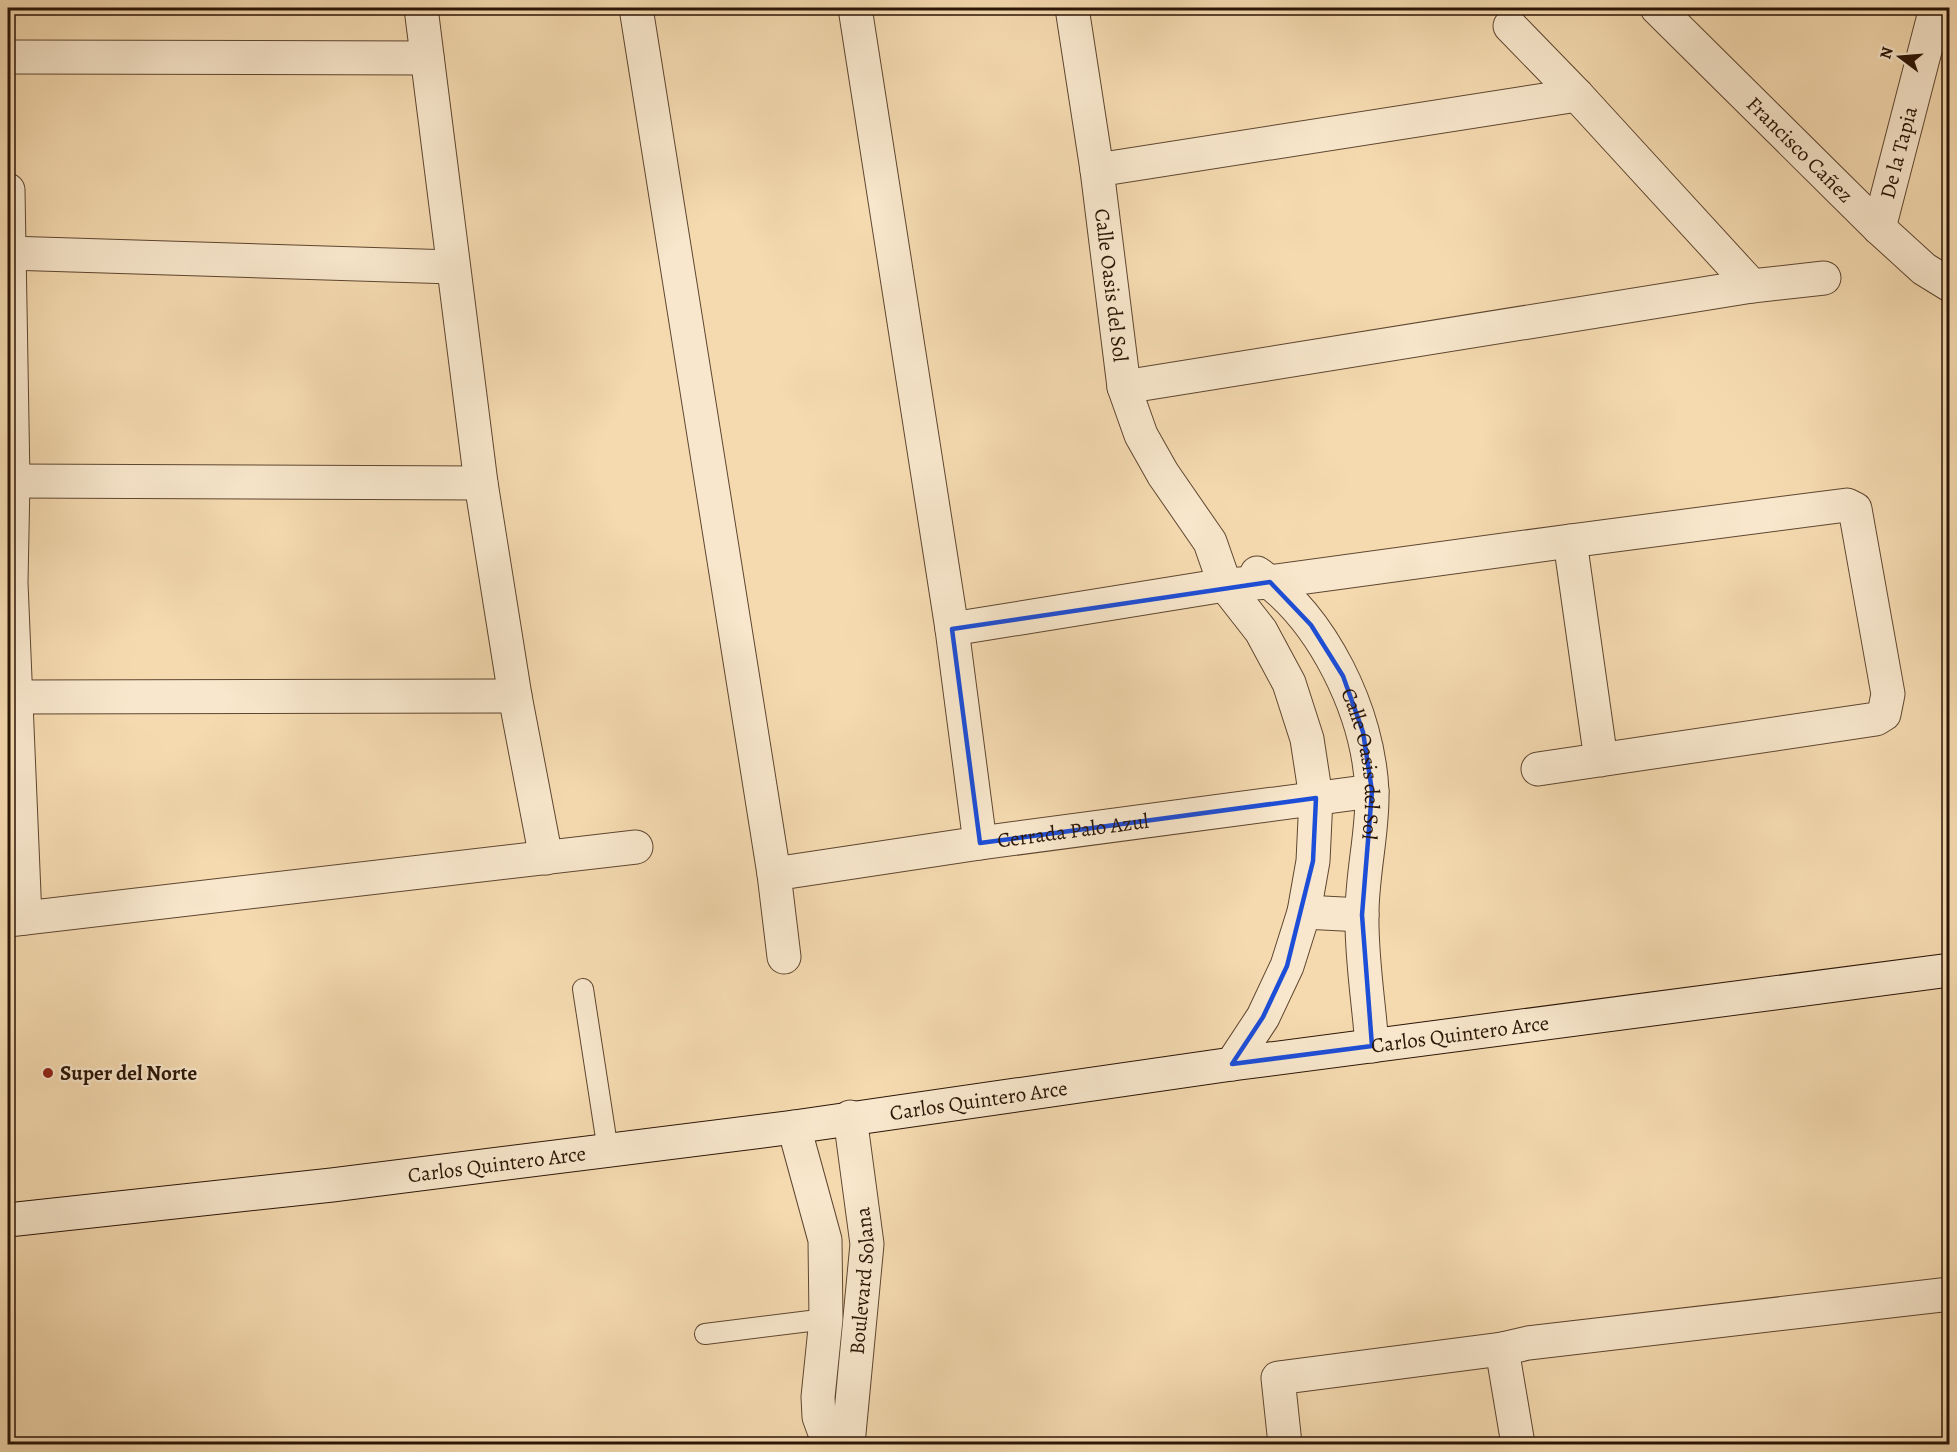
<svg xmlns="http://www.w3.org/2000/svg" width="1957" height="1452" font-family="Alegreya,serif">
<rect width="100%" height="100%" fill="#f5dab0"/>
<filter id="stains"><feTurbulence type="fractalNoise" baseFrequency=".00333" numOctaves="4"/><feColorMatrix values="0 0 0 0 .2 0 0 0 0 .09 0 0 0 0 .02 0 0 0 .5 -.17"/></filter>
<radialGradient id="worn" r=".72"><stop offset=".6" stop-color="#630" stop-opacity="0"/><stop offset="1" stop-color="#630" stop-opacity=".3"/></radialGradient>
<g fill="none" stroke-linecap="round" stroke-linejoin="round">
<defs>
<g id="lane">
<polyline points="583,989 608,1151"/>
<polyline points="705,1334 826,1319"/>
</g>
<g id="street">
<polyline points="421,8 481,483 515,696 546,858"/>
<polyline points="636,8 774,874 784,957"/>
<polyline points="855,8 952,629 980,843"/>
<path id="s1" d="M1072,8L1097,170L1124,387L1141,435L1163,474L1210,542L1225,585L1261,631L1289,683L1307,739L1316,798L1313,861L1304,912L1287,966L1263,1017L1232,1064"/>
<path id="s2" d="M1657,8L1879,228L1924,269L1950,285"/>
<polyline points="1510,26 1577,95 1752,286"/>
<polyline points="8,57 427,58"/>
<polyline points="1097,170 1577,95"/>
<polyline points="8,190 13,481 11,583 25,918"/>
<path id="s3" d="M1879,228L1936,8"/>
<polyline points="8,253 453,267"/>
<polyline points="1124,387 1752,286 1824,278"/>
<polyline points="13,481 481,483"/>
<path id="s4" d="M1257,573C1323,617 1369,713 1372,792C1373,832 1362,873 1362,914C1361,958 1369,1003 1372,1046"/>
<polyline points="952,629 1225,585 1270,582 1570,541"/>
<polyline points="14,697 515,696"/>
<polyline points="1538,769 1876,719 1884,714 1888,694 1855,509 1847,505 1570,541 1601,760"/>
<path id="s5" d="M774,874L980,843L1372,791"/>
<polyline points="1304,912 1362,915"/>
<polyline points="8,920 636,847"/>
<polyline points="794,1127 825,1240 826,1319 818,1397 819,1417 829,1444"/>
<path id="s6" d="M848,1444L867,1244L850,1117"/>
<polyline points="1285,1444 1278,1378 1502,1349"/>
<polyline points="1518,1444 1502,1349 1528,1343 1950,1294"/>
</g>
<g id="secondary">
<path id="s7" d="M8,1220L332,1185L794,1127L1232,1064L1950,970"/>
</g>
</defs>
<!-- lane casing -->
<use href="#lane" stroke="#5e4630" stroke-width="22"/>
<!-- street casing -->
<use href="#street" stroke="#5e4630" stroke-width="35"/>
<!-- secondary casing -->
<use href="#secondary" stroke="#2b1506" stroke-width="35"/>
<!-- lane -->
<use href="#lane" stroke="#f8e7cc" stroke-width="20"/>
<!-- street -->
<use href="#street" stroke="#f8e7cc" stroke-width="33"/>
<!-- secondary -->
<use href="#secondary" stroke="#f8e7cc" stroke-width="33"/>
</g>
<!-- marked area -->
<path fill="none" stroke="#1d4ed8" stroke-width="4.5" stroke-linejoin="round" d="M1270,582L1311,625L1343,676L1363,732L1372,791L1362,915L1372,1046L1232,1064L1263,1017L1287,966L1313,861L1316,798L980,843L952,629Z"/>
<!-- markers -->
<circle fill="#8f2418" stroke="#f8e7cc" stroke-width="2" cx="48" cy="1073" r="6"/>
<g text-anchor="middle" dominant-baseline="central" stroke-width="4.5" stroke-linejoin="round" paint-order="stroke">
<!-- street labels -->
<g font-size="21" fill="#2b1506" stroke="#f8e7cc">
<text stroke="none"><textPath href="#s2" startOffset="201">Francisco Cañez</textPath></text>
<text stroke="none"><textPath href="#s3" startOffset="78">De la Tapia</textPath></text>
<text stroke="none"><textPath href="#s1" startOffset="280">Calle Oasis del Sol</textPath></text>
<text stroke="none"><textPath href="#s4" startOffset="226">Calle Oasis del Sol</textPath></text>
<text stroke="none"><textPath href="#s5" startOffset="302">Cerrada Palo Azul</textPath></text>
<text stroke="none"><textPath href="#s7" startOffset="1464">Carlos Quintero Arce</textPath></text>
<text stroke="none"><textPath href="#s7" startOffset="978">Carlos Quintero Arce</textPath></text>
<text stroke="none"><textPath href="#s7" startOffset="492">Carlos Quintero Arce</textPath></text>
<text stroke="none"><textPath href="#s6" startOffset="164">Boulevard Solana</textPath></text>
</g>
<!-- poi labels -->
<g font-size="21" font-weight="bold" fill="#2b1506" stroke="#f8e7cc" text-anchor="start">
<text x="60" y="1073">Super del Norte</text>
</g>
</g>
<!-- margin -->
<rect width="1957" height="1452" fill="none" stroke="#f5dab0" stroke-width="30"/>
<rect x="9" y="9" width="1939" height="1434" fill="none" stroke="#2b1506" stroke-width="3"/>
<rect x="15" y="15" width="1927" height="1422" fill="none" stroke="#2b1506" stroke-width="1.5"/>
<!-- north arrow -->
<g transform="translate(1900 57) rotate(286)" stroke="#f8e7cc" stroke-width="4.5" paint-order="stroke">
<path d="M0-4.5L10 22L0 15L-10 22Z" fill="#2b1506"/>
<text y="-9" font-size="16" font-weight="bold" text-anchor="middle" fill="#2b1506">N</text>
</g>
<rect width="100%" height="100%" filter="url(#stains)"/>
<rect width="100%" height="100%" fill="url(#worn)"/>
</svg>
